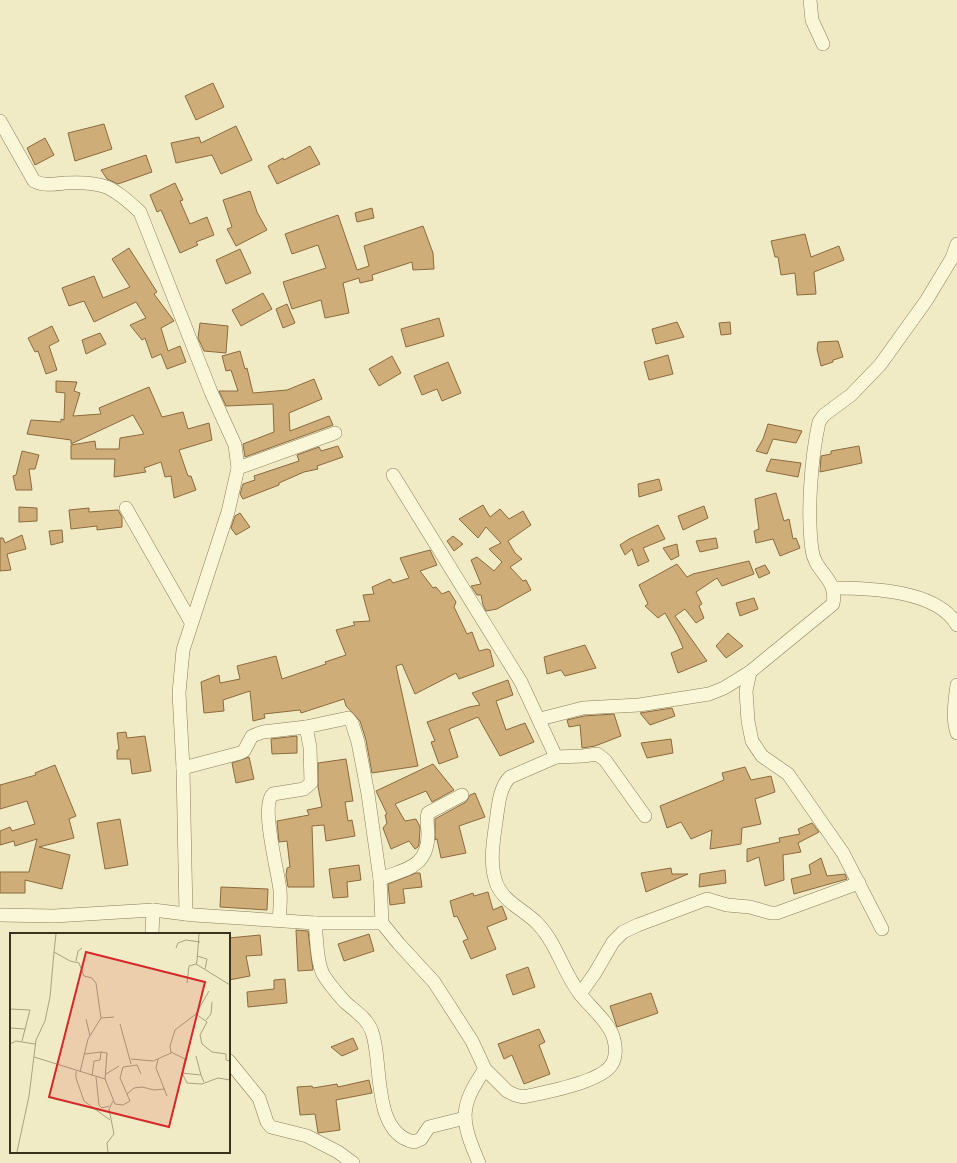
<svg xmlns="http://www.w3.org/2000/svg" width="957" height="1163" font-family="'Playfair Display',serif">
<rect width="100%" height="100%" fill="#f0ebc4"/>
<!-- building -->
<g fill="#cfad78" stroke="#8b6b3e">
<polygon points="213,83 224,107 196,120 185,96"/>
<polygon points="104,124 112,149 75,161 68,133"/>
<polygon points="236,126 252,160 221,174 212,155 176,163 171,143 199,137 201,143"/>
<polygon points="45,138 54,155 35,165 27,148"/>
<polygon points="310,146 320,164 277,184 268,166 283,158 284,160"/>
<polygon points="146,155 152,172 118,184 107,179 101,170"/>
<polygon points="175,183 183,200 180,201 190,224 207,217 214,235 196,242 198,245 180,253 161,210 157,212 150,195"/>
<polygon points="250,191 257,212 267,230 236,246 227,229 232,227 223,200"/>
<polygon points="372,208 374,218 357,222 355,213"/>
<polygon points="338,215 357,270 369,266 364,246 423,226 433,253 434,269 413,270 412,262 372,275 373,280 360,283 359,278 343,283 349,313 325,318 321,300 292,309 283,282 326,268 318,245 292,254 285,234"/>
<polygon points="805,234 811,257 839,246 844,260 814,272 816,294 797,295 795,273 781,275 778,257 775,257 771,241"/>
<polygon points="129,248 157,292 154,294 174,321 161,328 168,351 180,346 186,362 167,369 161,354 152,358 145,338 142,340 130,325 146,318 136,302 94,322 84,301 69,306 62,288 94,276 103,298 130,287 112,259"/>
<polygon points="240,249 251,273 226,284 216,260"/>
<polygon points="263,293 272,309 241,326 232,310"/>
<polygon points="287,304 295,323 283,328 276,309"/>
<polygon points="439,318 444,336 406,347 401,329"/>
<polygon points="677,322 684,337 656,344 652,329"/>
<polygon points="730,322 731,334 721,335 719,323"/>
<polygon points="200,323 228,326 226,353 204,351 198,338"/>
<polygon points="52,326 59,341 49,346 57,370 46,374 38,351 35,352 28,338"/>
<polygon points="100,333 106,344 86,354 82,340"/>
<polygon points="838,341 843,357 833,360 833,362 821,366 817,349 818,342"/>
<polygon points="240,351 245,369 247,368 253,393 287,390 314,379 322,399 289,413 290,431 329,416 333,425 245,457 243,444 274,432 273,404 226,406 219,391 238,391 231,370 226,371 222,356"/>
<polygon points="668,355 673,374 649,380 644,362"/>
<polygon points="392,356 401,373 379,386 369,369"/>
<polygon points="448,362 461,393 442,401 437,389 422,395 414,376"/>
<polygon points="56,381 77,382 74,391 80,393 73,416 101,414 99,408 149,387 162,417 183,412 188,429 209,423 212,440 179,450 188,476 191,476 196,490 174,498 171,476 165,477 161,462 144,468 146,472 114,477 115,459 71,459 71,445 95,441 96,449 119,449 120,438 144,434 133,415 71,444 71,440 27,434 31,420 61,422 61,419 64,420 65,393 56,392"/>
<polygon points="768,424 802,431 796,443 773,439 767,454 756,451 763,439"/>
<polygon points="338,446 343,457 317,466 318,469 304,472 279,483 279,485 243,499 240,494 243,484 255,480 254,476 299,461 297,455 319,447 321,451"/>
<polygon points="859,446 862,463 820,472 821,456 831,454 831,451"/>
<polygon points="22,451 39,455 35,469 29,469 32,490 16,490 13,476 16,475"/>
<polygon points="771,459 801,463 798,477 766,471"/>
<polygon points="659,479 662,490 639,497 638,484"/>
<polygon points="776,493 784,521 789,519 793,539 796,538 800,548 780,556 773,539 756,543 754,531 759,529 755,499"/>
<polygon points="483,505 490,517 500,509 509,519 523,511 531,525 508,541 515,553 522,559 510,567 523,581 526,580 531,590 497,609 486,611 483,605 481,595 477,595 471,586 481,584 471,560 477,557 494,571 502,562 489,549 501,543 486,527 478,538 459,519"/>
<polygon points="704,506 708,518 683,530 678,516"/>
<polygon points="19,507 37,508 37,521 19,522"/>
<polygon points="89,508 89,512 118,510 122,517 122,527 97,530 97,526 71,529 69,510"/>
<polygon points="240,513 250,527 236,535 231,528 235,516"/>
<polygon points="658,525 665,539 643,548 649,561 638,566 632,549 625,555 620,545 629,539"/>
<polygon points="62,530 63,542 51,545 49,531"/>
<polygon points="22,535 26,549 7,554 11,570 0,571 0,538 3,538 5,543"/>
<polygon points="453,536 463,544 454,551 447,541"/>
<polygon points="716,538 718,548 700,552 696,541"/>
<polygon points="677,544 679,556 671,560 663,548"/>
<polygon points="430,550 437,565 420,571 433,588 436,587 442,594 449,591 456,602 454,607 467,634 472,632 479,651 487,649 490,650 494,666 459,679 456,673 415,694 402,664 396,666 418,766 372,773 366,740 360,721 346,706 344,699 301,713 300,710 264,714 265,718 253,721 250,691 223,700 224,711 204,713 201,682 219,675 220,683 240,679 237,666 276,656 282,679 326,664 325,662 346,655 336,630 355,625 353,622 370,621 363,595 374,594 372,587 390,579 393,583 409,578 400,558"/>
<polygon points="749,561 754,574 722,586 717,578 696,592 702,604 699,606 704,618 696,623 685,609 675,616 707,661 678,673 671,653 683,648 678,636 665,613 658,618 645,606 648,604 639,585 677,564 687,577 693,574"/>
<polygon points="765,565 770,573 759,578 755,569"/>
<polygon points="754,598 758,609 740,616 736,603"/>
<polygon points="728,633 743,646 726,658 716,646"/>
<polygon points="585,645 596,668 565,676 561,670 547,674 544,657"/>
<polygon points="508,680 513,695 496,701 506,730 525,723 534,742 500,756 478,717 449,729 458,757 439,764 431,742 435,741 427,722 469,707 480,705 472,693"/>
<polygon points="672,708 675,716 650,725 640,713"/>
<polygon points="614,714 621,736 595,746 582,748 580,725 569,727 567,720 584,716"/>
<polygon points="126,732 127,738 145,736 151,771 132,774 130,759 117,759 117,750 119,750 117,733"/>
<polygon points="297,736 297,753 272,754 271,739"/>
<polygon points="671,739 673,753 647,758 641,743"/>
<polygon points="249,757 254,779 236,783 232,763"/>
<polygon points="346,759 353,801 345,802 348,821 352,820 355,836 326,841 324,825 312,826 314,887 288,887 286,875 287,868 290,867 287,841 279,842 277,821 309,815 307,810 322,807 318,787 318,763"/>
<polygon points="433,764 454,790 432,802 426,791 395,804 405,821 416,819 420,827 419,844 418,847 415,849 409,841 391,849 383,828 387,823 385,815 387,814 376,791"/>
<polygon points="55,765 76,816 69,819 74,838 39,847 70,855 62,889 25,880 25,893 0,893 0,872 29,872 37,839 15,846 14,841 0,845 0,831 10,827 12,831 35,824 27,801 0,809 0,785 36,775 35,773"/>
<polygon points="745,767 751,780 771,776 775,792 755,799 761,824 742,828 741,844 710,849 712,830 691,839 681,822 667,828 660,806 724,780 722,773"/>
<polygon points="475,793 485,817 459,826 466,853 441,858 437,839 435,840 435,819 466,802 470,795"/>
<polygon points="120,819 128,865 105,869 97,823"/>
<polygon points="812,823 819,832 798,843 801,852 783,855 784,880 765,886 759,857 747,862 747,849 780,842 779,838 800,834 798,829"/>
<polygon points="821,858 827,876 845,874 847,879 794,894 791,879 811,874 809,865"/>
<polygon points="359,865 361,880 347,882 348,897 333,898 329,869"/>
<polygon points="671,868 672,874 688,874 646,892 641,873"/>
<polygon points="725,870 726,883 699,887 700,874"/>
<polygon points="416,873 420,873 422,887 403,889 405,903 390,905 388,884"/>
<polygon points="221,887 268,889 267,910 220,907"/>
<polygon points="488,892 493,910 502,906 507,919 487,927 496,949 471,959 463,941 468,939 457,916 454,917 450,901 473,893 474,896"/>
<polygon points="296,930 308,931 313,970 298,971"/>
<polygon points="369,934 374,951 344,961 338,944"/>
<polygon points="260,935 262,955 246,956 250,976 229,980 229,938"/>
<polygon points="528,967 535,987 513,995 506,975"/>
<polygon points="285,979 287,1003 248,1007 247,992 274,989 274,980"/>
<polygon points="651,993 658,1013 617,1027 610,1006"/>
<polygon points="539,1029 545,1042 539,1045 550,1074 524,1084 512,1055 504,1059 498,1044"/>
<polygon points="353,1038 358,1049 342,1056 331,1047"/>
<polygon points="369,1080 372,1093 336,1100 340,1130 318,1133 315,1114 300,1115 297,1087 312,1086 313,1088 337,1084 338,1087"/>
</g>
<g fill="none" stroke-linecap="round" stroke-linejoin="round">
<defs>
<g id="minor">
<polyline points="810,0 812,20 823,44"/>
<path d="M0,121L34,181C43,186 54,184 65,183C103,181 112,186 140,212L211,392L235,445L238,468L228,512L183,650L179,693L183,768L186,914"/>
<polyline points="238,468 335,433"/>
<polyline points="393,475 521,682 556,757"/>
<polyline points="126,508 191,622"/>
<path d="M833,588C870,588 937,590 957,625"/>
<polyline points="750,672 746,691 748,721 752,741 762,756 788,774 843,853 882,929"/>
<path d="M957,685C955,701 952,718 957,733"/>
<path d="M540,719L583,708L639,705L709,694L724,688L750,672L833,604C838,578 815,573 812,550C807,514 811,458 819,422L824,415L851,395L880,365L926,301L952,258L957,244"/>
<polyline points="183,768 240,753 244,751 252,736 263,732 306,727"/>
<path d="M380,879C405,869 428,868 428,834C428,827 426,820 428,813L462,795"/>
<polyline points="0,915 54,916 153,910 194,915 315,923 382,923"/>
<path d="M279,920C280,910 281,900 280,890C278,871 260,805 273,794L304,789L311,783L310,747L306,727L348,718L352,723L358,742L368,794L380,879L382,923L399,944L434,982L472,1041L485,1069L507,1091L515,1095L523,1097C543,1093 602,1082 612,1064C616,1058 616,1047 614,1040C611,1024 590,1007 580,994C563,972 557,944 538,924C526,911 505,903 497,885C489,865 493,843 496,822C498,809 499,787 510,777L556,757L583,756L597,754L605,760L645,816"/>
<path d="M315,923C317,938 316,957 322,972C325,979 340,997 346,1003C355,1011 368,1019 372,1032C383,1061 371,1133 414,1142L421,1139L429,1127L465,1118"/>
<polyline points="152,934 153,910"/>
<polyline points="580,994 595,973 613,942 623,932 638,925 707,899 727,905 750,907 771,913 777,913 859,883"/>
<polyline points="229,1061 259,1098 267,1122 271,1127 307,1136 338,1152 353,1163"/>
<path d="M479,1163C461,1121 458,1108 485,1069"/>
</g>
</defs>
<!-- minor casing -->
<use href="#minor" stroke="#8b7d5a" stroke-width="14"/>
<!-- minor -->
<use href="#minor" stroke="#faf6d8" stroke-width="13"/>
</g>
<!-- overview -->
<g transform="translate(10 933)">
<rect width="220" height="220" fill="#f0ebc4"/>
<path fill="none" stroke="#a7a182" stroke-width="1" d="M46,1L44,19L60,28L69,30L74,43L82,45L86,50L91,85L78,106L70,139M166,15L168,10L176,7L190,9M187,23L197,26L195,36M66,28L68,18L72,15M186,31L220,52M177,50L179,33L186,31L187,28L189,1M0,76L20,77L12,108M186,81L197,89L190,102L192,111L202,119L216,121V127L220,128M91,85L104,84M76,86L80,103M196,87L201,81L202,69M110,91L121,131M0,95L15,96M0,111L6,108L25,111M161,119L175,126L172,140L177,150L192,151L208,145L220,147M75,121L91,119M186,123L191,142M24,124L95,146M121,126L143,128L161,120L160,113L165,97L186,81L199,58M148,126L146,135L157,163M66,138V145L74,168L100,187M172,140L191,142L194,149M96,141L109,133M82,143L84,128L90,127L91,119L97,120L95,146L105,171L113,172L120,168L110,145L113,134L127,132L131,141M86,144L89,172L92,175L99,173M117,161L124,155L132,154L144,157L155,156M7,219L19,163L26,107L35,88L40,64L44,19M98,219L97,210L104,201L99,176L103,168"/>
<path fill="#d62828" fill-opacity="0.15" stroke="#d62828" stroke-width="2" d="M76,19L195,49L159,194L39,164Z"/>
<rect width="220" height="220" fill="none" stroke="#3a311e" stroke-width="2"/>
</g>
</svg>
